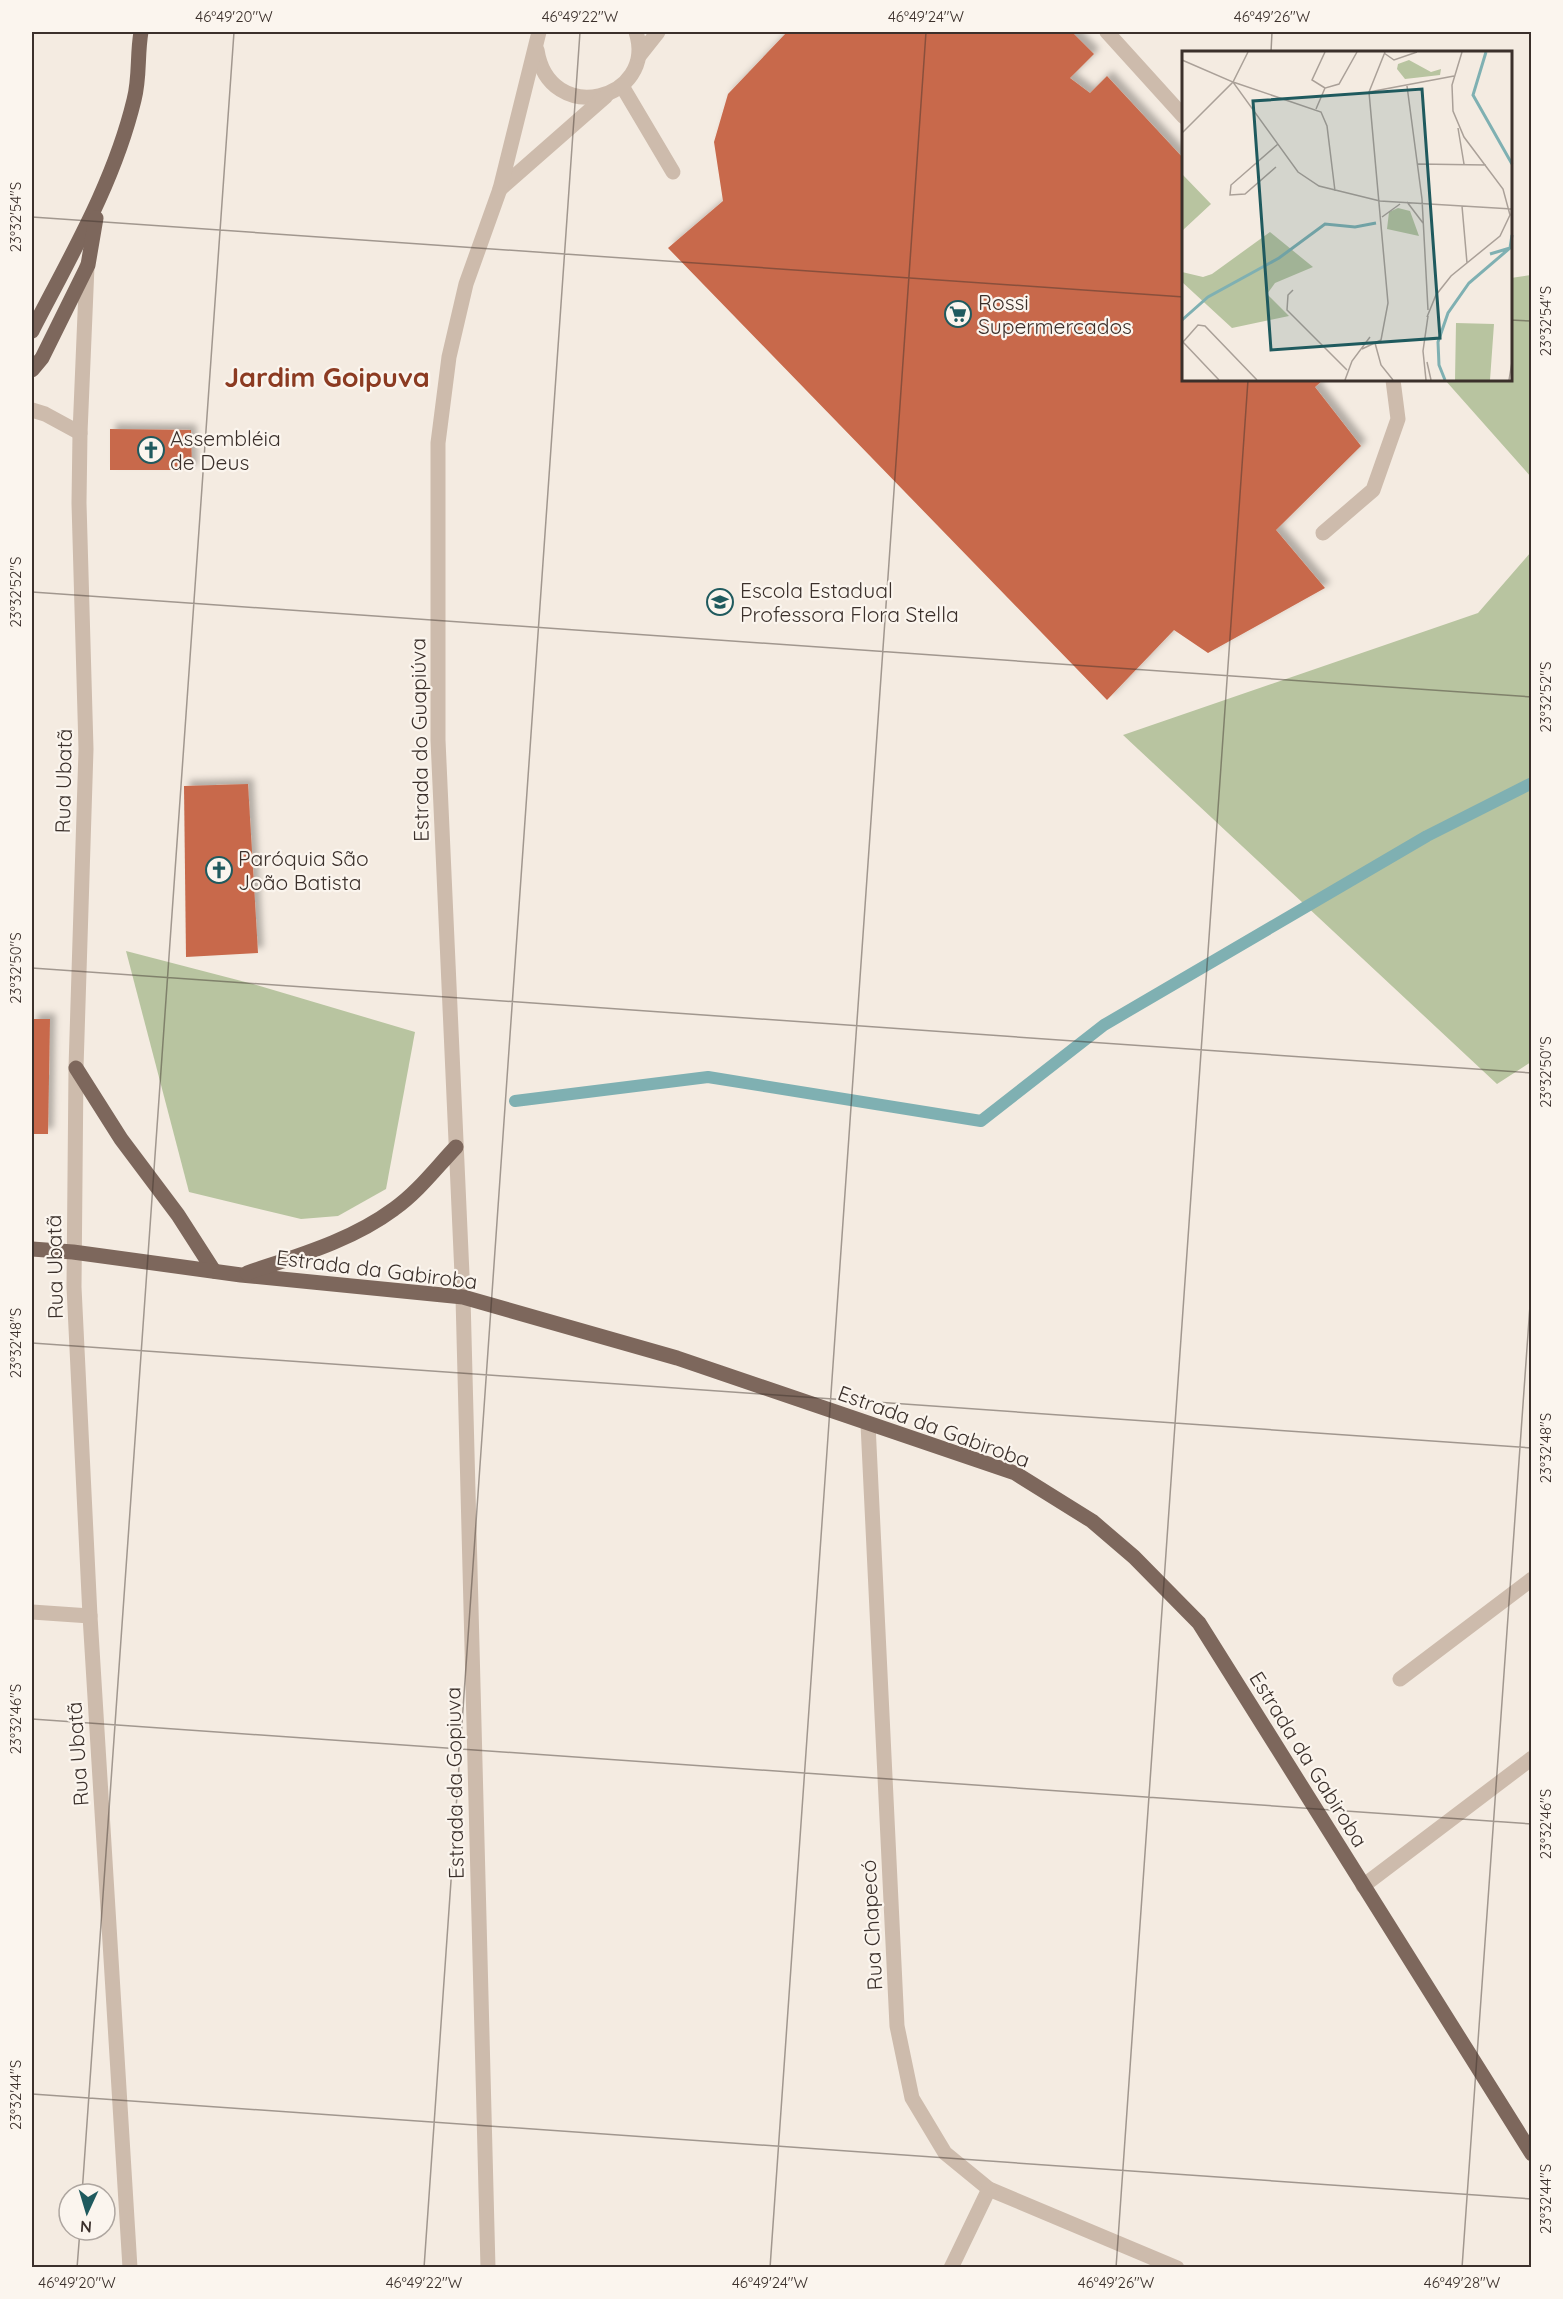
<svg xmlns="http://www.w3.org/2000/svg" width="1563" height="2299" font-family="Quicksand,sans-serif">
<defs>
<filter id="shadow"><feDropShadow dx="5.5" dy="-5.5" stdDeviation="3" flood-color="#0004"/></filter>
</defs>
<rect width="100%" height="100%" fill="#f4ebe1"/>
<!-- green -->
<g fill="#b8c4a0">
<polygon points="1531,275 1532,275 1531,477 1445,380 1510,380 1511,278"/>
<polygon points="1531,552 1531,1062 1497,1084 1123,735 1478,613"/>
<polygon points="126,951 253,984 415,1032 386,1189 338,1216 301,1219 189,1192"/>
</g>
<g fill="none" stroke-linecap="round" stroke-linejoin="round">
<!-- stream -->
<polyline stroke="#7fb0b2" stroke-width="12" points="515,1101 708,1077 981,1121 1104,1025 1427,836 1532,783"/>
</g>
<!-- building -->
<g fill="#c8694b" filter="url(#shadow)">
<polygon points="787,32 1072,32 1094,54 1070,78 1090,93 1107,76 1184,159 1184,380 1323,380 1315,387 1361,446 1276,530 1325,588 1208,653 1174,630 1107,700 668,248 723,201 714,142 728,94"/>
<polygon points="110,429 191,430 192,470 110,470"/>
<polygon points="248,784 258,953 186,957 184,786"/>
<polygon points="32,1019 50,1019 48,1134 32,1134"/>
</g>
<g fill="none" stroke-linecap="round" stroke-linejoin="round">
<!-- minor -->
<g stroke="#cdbbac" stroke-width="15">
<polyline points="1107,32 1184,117"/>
<path d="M537,50C549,128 658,100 636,32"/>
<polyline points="639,56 658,32"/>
<polyline points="622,86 673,172"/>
<polyline points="500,189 606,96"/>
<polyline points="87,266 80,433 79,503 86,749 76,1068 74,1287 90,1616 130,2268"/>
<polyline points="32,410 45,414 80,433"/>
<polyline points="1323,533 1373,490 1398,419 1393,380"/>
<polyline points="868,1424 897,2026 912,2098 945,2153 989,2189 1177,2268"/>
<polyline points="32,1612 90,1616"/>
<polyline points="1400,1679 1532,1579"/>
<polyline points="1363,1886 1532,1758"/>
<polyline points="488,2268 463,1297 438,740 438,443 449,357 466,284 500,189 539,32"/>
<polyline points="951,2268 989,2189"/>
</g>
<!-- major -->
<g stroke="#7d675c" stroke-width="15">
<path d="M32,331C70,257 114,183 134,100C140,78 137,54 141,32"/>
<polyline points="32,370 42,358 88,265 96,218"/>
<polyline points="76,1068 121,1139 178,1215 214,1271"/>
<polyline points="32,1249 73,1252 241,1275 463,1297 677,1358 1015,1473 1092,1521 1134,1557 1199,1623 1532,2154"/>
<path d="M247,1273C297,1256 351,1241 394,1209C418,1192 436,1168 456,1147"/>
</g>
</g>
<!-- ticks -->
<path fill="none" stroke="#3b302b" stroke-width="1.5" stroke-opacity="0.45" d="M1271,52L1272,32M32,217L1184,297M1510,320L1532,321M32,592L1532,697M32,968L1532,1073M32,1343L1532,1448M32,1719L1532,1824M32,2094L1532,2199M82,2194L234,32M77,2268L80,2230M424,2268L580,32M770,2268L926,32M1116,2268L1248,380M1462,2268L1532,1277"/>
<!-- icons -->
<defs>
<symbol id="supermarket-ring" viewBox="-11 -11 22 22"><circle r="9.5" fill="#fbf5ee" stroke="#1f5a5e" stroke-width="1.5"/><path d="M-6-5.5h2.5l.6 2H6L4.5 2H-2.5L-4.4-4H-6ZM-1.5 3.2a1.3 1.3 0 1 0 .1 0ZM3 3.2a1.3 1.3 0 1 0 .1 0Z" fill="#1f5a5e"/></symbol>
<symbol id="church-ring" viewBox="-11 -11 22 22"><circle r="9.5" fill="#fbf5ee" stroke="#1f5a5e" stroke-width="1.5"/><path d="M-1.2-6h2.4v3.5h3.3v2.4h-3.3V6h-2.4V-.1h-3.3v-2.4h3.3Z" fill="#1f5a5e"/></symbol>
<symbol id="school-ring" viewBox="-11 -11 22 22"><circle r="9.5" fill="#fbf5ee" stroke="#1f5a5e" stroke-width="1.5"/><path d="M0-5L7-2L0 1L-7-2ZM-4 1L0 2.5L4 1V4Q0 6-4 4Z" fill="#1f5a5e"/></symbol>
</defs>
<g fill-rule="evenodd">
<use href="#supermarket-ring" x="943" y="299" width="30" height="30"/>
<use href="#church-ring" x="136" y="435" width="30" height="30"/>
<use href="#school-ring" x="705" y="587" width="30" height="30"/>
<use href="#church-ring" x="204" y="855" width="30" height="30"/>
</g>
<g text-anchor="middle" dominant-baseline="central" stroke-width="4.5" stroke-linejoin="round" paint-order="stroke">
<!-- poi labels -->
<g font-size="21" fill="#3b302b" stroke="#fbf5ee" text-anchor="start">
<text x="978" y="302">Rossi<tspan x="978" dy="24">Supermercados</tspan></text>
<text x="170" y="438">Assembléia<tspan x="170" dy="24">de Deus</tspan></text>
<text x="740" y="590">Escola Estadual<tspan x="740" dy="24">Professora Flora Stella</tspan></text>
<text x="238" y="858">Paróquia São<tspan x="238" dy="24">João Batista</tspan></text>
</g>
<!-- street labels -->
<g font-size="21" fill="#3b302b" stroke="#fbf5ee">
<text transform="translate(419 740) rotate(-91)">Estrada do Guapiúva</text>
<text transform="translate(63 781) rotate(-89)">Rua Ubatã</text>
<text transform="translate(54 1267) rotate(-91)">Rua Ubatã</text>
<text transform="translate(377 1269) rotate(7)">Estrada da Gabiroba</text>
<text transform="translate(934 1426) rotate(20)">Estrada da Gabiroba</text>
<text transform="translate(77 1754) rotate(-94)">Rua Ubatã</text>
<text transform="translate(1309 1759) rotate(58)">Estrada da Gabiroba</text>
<text transform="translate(454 1783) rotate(-91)">Estrada da Gopiuva</text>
<text transform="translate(871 1925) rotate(-93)">Rua Chapecó</text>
</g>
<!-- district labels -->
<g font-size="27" font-weight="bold" fill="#8c3b22" stroke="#fbf5ee">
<text x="327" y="377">Jardim Goipuva</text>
</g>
</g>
<!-- overview -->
<g transform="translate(1182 51)">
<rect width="330" height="330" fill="#f4ebe1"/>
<path d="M227,9L249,21L259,18L258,24L223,28L215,18L216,13ZM1,124L29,153L0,180V125ZM216,157L228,160L237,185L205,178L207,161ZM88,181L131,216L93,232L85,243L107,265L50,277L0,231V221L21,226L30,223ZM274,272L312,273L308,329H273Z" fill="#b8c4a0"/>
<path fill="none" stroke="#7fb0b2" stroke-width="3" d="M304,1L291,44L330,113M308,203L328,197M0,269L26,246L97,207L143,173L173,176L194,172M263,329L257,314L256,291L266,262L287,232L328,197L330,184"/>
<path fill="none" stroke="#aaa098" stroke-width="1.5" d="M202,2L212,9L235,1M0,9L51,31L116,121L137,135L198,150L330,158M51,31L139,61L145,75L153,140M225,35L240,148L246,259M143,37L130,29L143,1M187,41L272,25M134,58L143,37L157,33L175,1M276,77L282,113M0,82L51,31L66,1M236,113L304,114M94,116L63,143L48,144L49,134L96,93M225,151L241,172M280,155L285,212M200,166L218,153M111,239L106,244L105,259L165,319M245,266L254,244L269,225L318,185L328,164L321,138L282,86L271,60L270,34L280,1M193,292L199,314L211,329M180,298L199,289L206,252L187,41L203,1M245,311L249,329M37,329L1,291L16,274L23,275L75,329M163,329L170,310L188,286M244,329L241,300L246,265M327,329L330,311"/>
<path fill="#1f5a5e" fill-opacity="0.15" stroke="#1f5a5e" stroke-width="3" d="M240,38L258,287L89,299L71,50Z"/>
<rect width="330" height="330" fill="none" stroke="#3b302b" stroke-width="3"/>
</g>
<!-- border -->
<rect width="1563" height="2299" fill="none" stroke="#fbf5ee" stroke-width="66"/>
<!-- north arrow -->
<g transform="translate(87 2212) rotate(184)"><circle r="28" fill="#fbf5ee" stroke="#aea6a0" stroke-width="1.5"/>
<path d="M0-4.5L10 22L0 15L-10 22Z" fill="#1f5a5e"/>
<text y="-9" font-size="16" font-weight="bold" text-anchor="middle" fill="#3b302b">N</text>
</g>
<rect x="33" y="33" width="1497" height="2233" fill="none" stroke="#3b302b" stroke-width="2"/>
<g font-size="15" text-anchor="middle" fill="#3b302b">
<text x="234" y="22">46°49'20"W</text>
<text x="580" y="22">46°49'22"W</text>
<text x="926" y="22">46°49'24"W</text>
<text x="1272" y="22">46°49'26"W</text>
<text transform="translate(16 217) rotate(-90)" y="5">23°32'54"S</text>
<text transform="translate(1546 321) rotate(-90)" y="5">23°32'54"S</text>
<text transform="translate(16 592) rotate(-90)" y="5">23°32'52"S</text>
<text transform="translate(1546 697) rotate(-90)" y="5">23°32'52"S</text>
<text transform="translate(16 968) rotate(-90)" y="5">23°32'50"S</text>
<text transform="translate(1546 1072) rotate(-90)" y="5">23°32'50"S</text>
<text transform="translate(16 1343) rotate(-90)" y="5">23°32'48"S</text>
<text transform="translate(1546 1448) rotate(-90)" y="5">23°32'48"S</text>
<text transform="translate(16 1719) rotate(-90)" y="5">23°32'46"S</text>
<text transform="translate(1546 1824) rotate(-90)" y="5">23°32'46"S</text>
<text transform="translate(16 2095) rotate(-90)" y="5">23°32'44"S</text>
<text transform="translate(1546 2199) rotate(-90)" y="5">23°32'44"S</text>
<text x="77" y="2288">46°49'20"W</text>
<text x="424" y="2288">46°49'22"W</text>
<text x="770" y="2288">46°49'24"W</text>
<text x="1116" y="2288">46°49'26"W</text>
<text x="1462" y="2288">46°49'28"W</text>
</g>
</svg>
